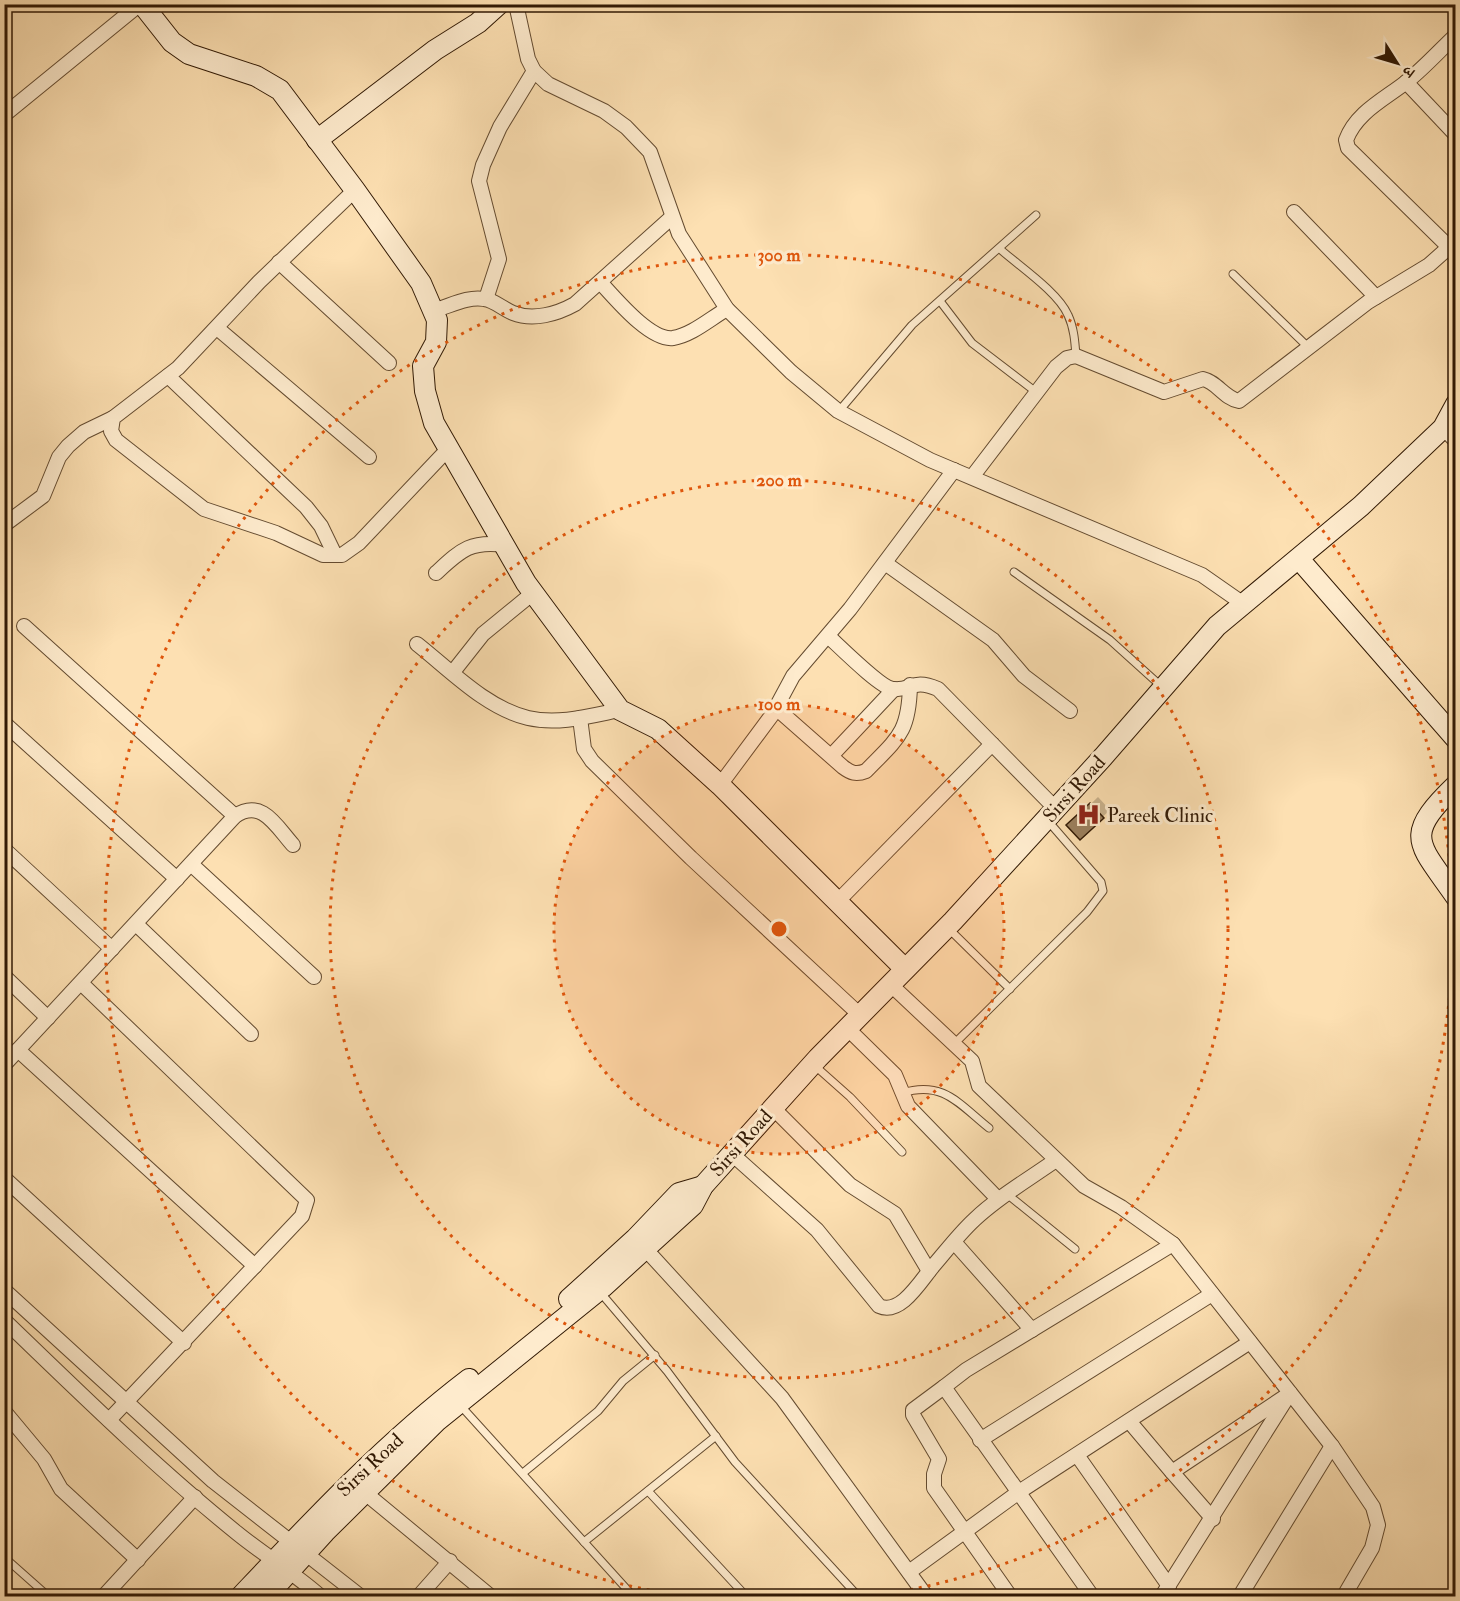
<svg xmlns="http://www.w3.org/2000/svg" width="1460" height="1601" font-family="'IM FELL Double Pica','Noto Serif Devanagari',serif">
<rect width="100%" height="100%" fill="#fde0b2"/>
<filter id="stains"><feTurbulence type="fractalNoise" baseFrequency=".00333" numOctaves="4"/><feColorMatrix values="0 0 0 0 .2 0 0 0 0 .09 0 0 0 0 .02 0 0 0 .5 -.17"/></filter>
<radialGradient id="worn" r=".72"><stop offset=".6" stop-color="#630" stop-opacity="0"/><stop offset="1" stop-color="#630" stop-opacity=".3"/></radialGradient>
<!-- shadow -->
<polygon fill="#0003" points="1098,797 1110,810 1080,838 1069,825"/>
<!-- building -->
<polygon fill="#9b805e" stroke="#311904" stroke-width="1.5" points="1090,803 1104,818 1080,840 1066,825"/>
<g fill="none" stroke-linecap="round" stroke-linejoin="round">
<defs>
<g id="lane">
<path d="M1000,249C1019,266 1058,292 1068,315C1074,328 1075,342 1076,356"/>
<polyline points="1233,274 1308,347"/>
<polyline points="940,301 972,343 1036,392"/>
<polyline points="839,411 912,325 1036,215"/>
<polyline points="1014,572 1110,640 1161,686"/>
<polyline points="949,929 1010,989"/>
<polyline points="954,1044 1087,912 1103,891 1101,882 1048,821"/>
<polyline points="814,1065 850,1097 902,1152"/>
<path d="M902,1093C943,1080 959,1104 989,1128"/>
<polyline points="1007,1194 1075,1249"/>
<polyline points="600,1292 667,1371 735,1462 858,1596"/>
<polyline points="460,1405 633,1596"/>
<polyline points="523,1473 598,1411 623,1381 655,1355"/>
<polyline points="648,1491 746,1596"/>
<polyline points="584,1542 716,1436"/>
<polyline points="4,1557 48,1596"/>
</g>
<g id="street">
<polyline points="516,4 528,59 534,71 548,84 604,111 626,127 650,152 679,234 727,309 791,372 838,411 930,460 1202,575 1245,605"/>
<polyline points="1406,82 1456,135"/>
<polyline points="4,115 140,4"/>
<polyline points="355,190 259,282 178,368 113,418 111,431 116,440 204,509 276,533 323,555 342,555 359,543 450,447"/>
<polyline points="1294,212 1376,297"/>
<path d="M1450,248L1348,148L1346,140C1356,113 1383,100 1405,83C1423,69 1439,51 1456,35"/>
<polyline points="279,262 389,363"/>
<path d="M600,282C615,298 650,341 673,338C692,335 711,318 727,309"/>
<polyline points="486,299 499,259 479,181 483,165 500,127 534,71"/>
<path d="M435,310C450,306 468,296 484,299C494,300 503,309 513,313C533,321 557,314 575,304L672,217"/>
<polyline points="217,328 369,457"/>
<polyline points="168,376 306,507 321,526 335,555"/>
<polyline points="1443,428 1456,441"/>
<path d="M972,477L1056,367L1067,358L1076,356L1164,392L1203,379C1217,382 1224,398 1239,401L1368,302L1429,265L1456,241"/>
<polyline points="4,525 43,496 59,457 68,446 84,432 113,418"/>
<polyline points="885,563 993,640 1024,676 1070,711"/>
<path d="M436,573C460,551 470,540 505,545"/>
<polyline points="24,626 235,816"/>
<path d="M828,636C839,646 881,688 893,689C912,691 912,678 938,689L1056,809"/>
<path d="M417,644C450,670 486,708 528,718C558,725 590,716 620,710"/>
<polyline points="453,672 483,634 533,593"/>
<path d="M776,708L843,767C851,773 856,775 866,771C898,738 909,733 910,685"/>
<polyline points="580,718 584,749 592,761 691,858 860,1015"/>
<polyline points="4,723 177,879"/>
<polyline points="832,755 894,689"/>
<polyline points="720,785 772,715 793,676 850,609 954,470"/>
<polyline points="4,849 112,949"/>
<polyline points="191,864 314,977"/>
<polyline points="838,901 992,744"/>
<polyline points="136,924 251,1034"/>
<polyline points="4,976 48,1018"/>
<polyline points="81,983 307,1200 302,1216 109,1420"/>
<polyline points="890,984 972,1061 979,1086 1084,1186 1121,1207 1173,1244 1332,1446 1373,1507 1378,1525 1372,1548 1344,1596"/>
<polyline points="847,1028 895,1075 908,1106 998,1199"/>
<polyline points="18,1050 255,1266"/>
<path d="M4,1065L235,816C262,798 276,826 293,845"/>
<polyline points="773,1108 850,1185 895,1214 929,1271"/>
<path d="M732,1154L817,1230L879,1306C901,1316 921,1280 934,1265C947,1250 959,1234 974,1220C998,1197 1029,1179 1056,1160"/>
<polyline points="4,1178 184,1343"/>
<polyline points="639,1242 782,1398 926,1596"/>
<polyline points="954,1242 1032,1330"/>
<polyline points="4,1290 213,1481 360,1596"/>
<path d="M4,1320C80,1393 155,1467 237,1533C264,1555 294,1573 320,1596"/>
<polyline points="944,1387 913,1410 913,1415 939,1459 934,1474 934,1488 1010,1596"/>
<polyline points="4,1411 44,1459 61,1489 138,1560"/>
<polyline points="1129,1421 1172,1472"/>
<polyline points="980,1440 1212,1294"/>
<polyline points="1077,1455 1169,1586"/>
<polyline points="364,1492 490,1596"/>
<polyline points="1213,1519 1172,1472 1286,1396"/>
<polyline points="909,1572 1019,1492 1250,1342"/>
<polyline points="104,1596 195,1497"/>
<polyline points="419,1596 450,1561"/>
<polyline points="1092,1596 944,1387 966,1370 1173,1244"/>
<polyline points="1162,1596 1290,1393"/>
<polyline points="1240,1596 1332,1446"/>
</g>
<g id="secondary">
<polyline points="142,4 172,42 189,54 256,76 280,90 355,190 421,283 437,320 436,342 423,366 425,391 434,423 526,583 620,710 658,729 720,785 905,969"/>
<polyline points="317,140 435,50 478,23 499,4"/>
<polyline points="1299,559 1456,739"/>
<path d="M1456,785C1402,837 1418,842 1456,897"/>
<polyline points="569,1299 635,1239 679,1193 703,1186"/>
<path d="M241,1596C313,1520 385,1443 469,1379"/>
<polyline points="267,1596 325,1532 437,1421 603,1287 693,1205 703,1186 818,1058 953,921 1103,757 1217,626 1361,506 1443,428 1456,404"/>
</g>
</defs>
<!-- lane casing -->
<use href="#lane" stroke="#644b30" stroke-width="9"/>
<!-- street casing -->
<use href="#street" stroke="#644b30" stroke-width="16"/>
<!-- secondary casing -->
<use href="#secondary" stroke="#311904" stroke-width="22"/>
<!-- lane -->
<use href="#lane" stroke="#feebcd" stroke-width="7"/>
<!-- street -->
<use href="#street" stroke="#feebcd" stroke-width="14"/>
<!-- secondary -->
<use href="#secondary" stroke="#feebcd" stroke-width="20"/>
</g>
<!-- distance rings -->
<circle cx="779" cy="929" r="225" fill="#df560c" fill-opacity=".12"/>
<g fill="none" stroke="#df560c" stroke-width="3" stroke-dasharray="3 6">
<circle cx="779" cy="929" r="225"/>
<circle cx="779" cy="929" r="449"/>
<path d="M685 1596A674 674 0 1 1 873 1596"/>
</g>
<!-- icons -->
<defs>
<symbol id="hospital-bare" viewBox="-9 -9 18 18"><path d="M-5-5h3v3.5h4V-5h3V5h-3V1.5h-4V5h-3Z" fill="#8f2418" stroke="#feebcd" stroke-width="2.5" paint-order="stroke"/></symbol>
</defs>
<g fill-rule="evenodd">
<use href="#hospital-bare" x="1072" y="798" width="33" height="33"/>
</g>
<g text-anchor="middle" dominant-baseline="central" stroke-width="6" stroke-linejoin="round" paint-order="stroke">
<!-- street labels -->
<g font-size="20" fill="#311904" stroke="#feebcd">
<text transform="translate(1074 789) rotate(-48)">Sirsi Road</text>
<text transform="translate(741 1143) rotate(-48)">Sirsi Road</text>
<text transform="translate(370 1465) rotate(-43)">Sirsi Road</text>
</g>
<!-- poi labels -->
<g font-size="20" fill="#311904" stroke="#feebcd" text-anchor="start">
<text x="1107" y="815">Pareek Clinic</text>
</g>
</g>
<circle cx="779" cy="929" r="9" fill="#df560c" stroke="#feebcd" stroke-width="3"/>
<g font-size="18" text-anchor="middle" font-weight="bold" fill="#df560c" stroke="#feebcd" stroke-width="6" stroke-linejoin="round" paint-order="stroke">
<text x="779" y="261">300 m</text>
<text x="779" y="486">200 m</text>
<text x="779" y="710">100 m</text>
</g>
<!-- margin -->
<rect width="1460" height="1601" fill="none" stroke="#fde0b2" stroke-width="24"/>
<rect x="6" y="6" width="1448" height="1589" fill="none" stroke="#311904" stroke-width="3"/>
<rect x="12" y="12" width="1436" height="1577" fill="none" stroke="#311904" stroke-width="1.5"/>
<!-- north arrow -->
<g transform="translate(1397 63) rotate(127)" stroke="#feebcd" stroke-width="4.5" paint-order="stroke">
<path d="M0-4.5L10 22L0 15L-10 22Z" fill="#311904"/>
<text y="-9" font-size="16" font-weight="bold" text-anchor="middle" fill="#311904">उ</text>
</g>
<rect width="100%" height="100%" filter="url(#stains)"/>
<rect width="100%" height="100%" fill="url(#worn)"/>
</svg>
